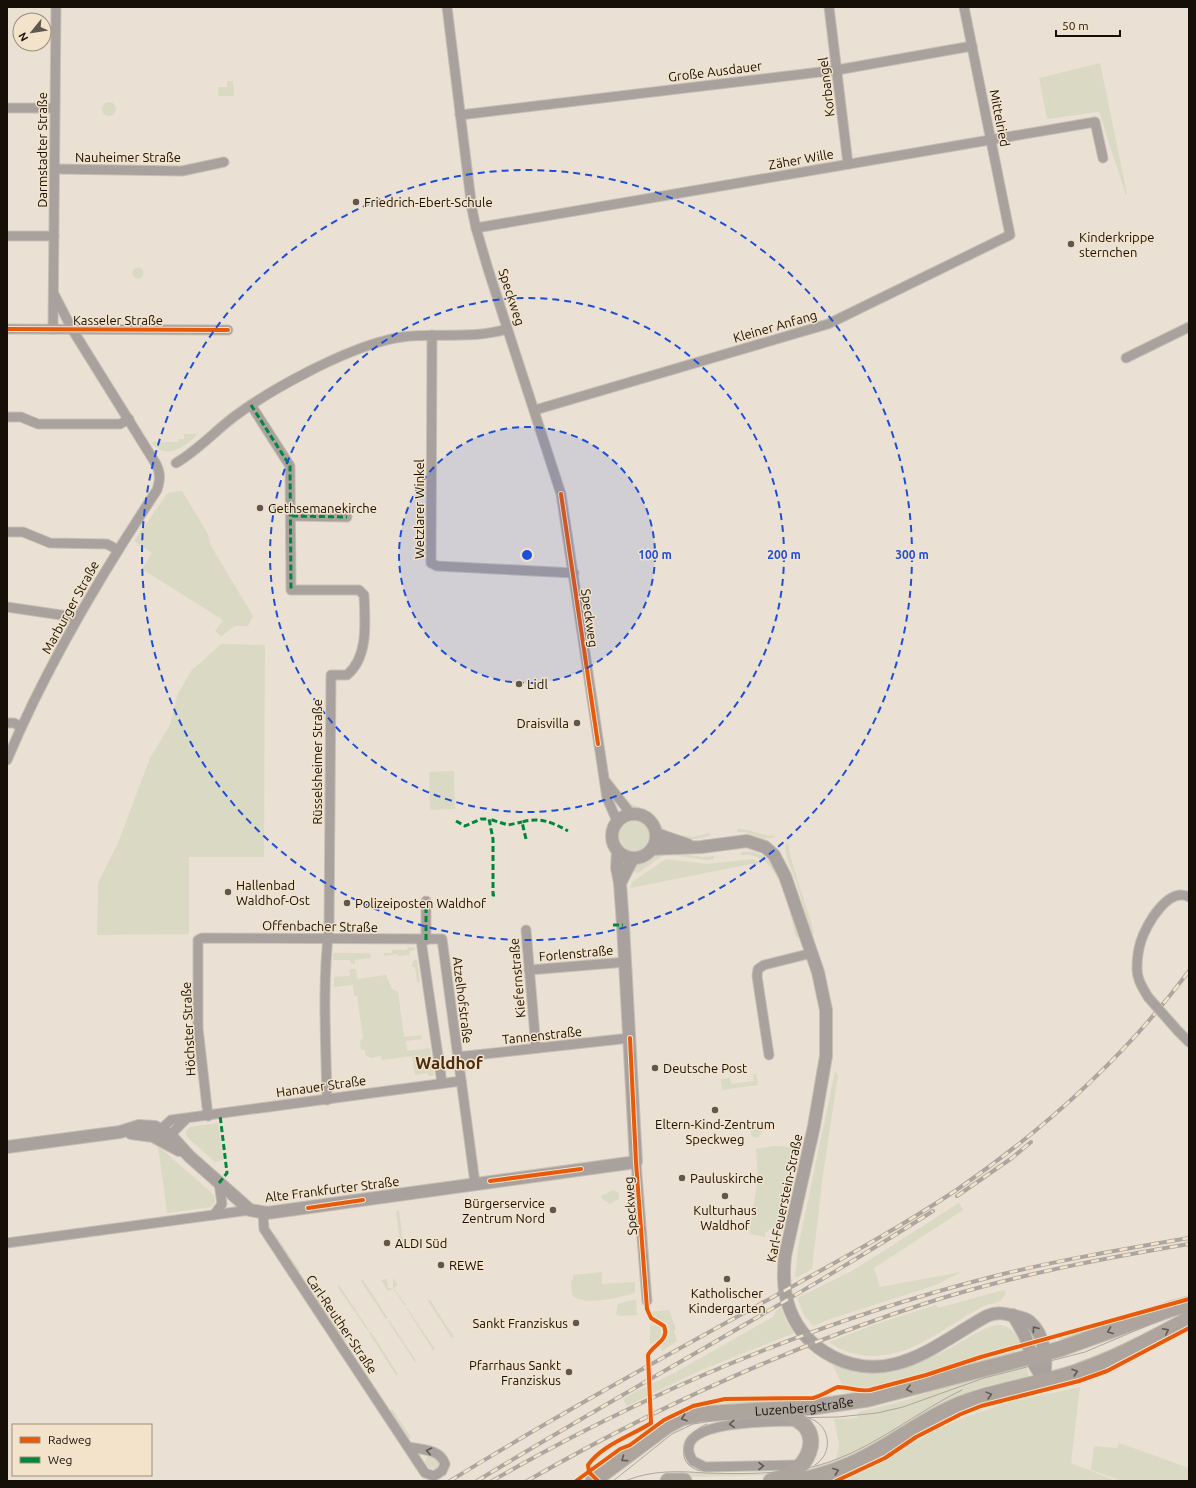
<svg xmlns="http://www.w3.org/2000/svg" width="1196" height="1488" font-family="Ubuntu,sans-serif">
<rect width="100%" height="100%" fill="#eae1d4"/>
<!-- green -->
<g fill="#d9d9c4">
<polygon points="1100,63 1127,194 1126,195 1099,112 1047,119 1039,78"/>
<polygon points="227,81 233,81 234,96 218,96 218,87 227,87"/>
<circle cx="109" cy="109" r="7"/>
<circle cx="138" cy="273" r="5.5"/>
<path d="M184,434H198C185,446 166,462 152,442H178V439H184Z"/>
<polygon points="182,491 208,534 211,546 253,616 248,626 235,626 221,636 215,631 223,620 142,569 152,553 134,541 167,494 172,492"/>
<polygon points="221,644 265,645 264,857 189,857 189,934 97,935 98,883 118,843 150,758 170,725 177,696 191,671"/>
<polygon points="454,771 455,809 430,810 429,772"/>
<path d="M627,802L650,812L667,832L661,831C651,815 648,815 631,809Z"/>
<circle cx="634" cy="836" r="15"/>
<path d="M737,829C751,829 762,836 775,836L772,838C760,841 751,831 738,832Z"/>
<path d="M709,833L711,835C697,841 688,840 675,834L693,837Z"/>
<path d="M786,842L789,845C786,850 812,921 814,933L812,934C805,917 802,898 796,881C792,868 783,855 786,842Z"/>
<polygon points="671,852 702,857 714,856 714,859 707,860 671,855"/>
<path d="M741,852C784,845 787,911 800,938L796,937C788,909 780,850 741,855Z"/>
<polygon points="654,854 665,854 638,873 630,870 635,864"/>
<polygon points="666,859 707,864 752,859 759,862 757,865 751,864 630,888 632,882"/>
<polygon points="408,947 415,947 415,950 410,951 409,955 398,956 397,954 384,956 384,953 392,953 392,950 407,950"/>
<polygon points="333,953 370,953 371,958 355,960 355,964 351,963 350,960 333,960"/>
<polygon points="414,960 417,960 420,982 417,982 415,967 412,967 412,963"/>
<polygon points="350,969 356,969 357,979 386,975 392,989 398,992 404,1037 421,1035 422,1039 406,1041 407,1051 430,1048 434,1076 428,1076 428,1073 415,1075 412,1056 382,1060 381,1056 371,1058 365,1055 365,1050 361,1050 360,1041 363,1038 357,996 354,996 353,985 334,987 334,977 350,976"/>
<polygon points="835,1071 838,1076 823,1174 812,1269 798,1277 795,1277 798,1248"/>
<polygon points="753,1074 756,1074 758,1085 722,1090 721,1079 730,1078 731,1084 754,1081"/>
<polygon points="218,1123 223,1160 215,1162 186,1136 186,1131 190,1127"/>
<circle cx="756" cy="1132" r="5.5"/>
<polygon points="158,1146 214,1195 215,1202 211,1207 167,1213"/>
<polygon points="773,1146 795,1147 780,1219 777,1219 775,1226 765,1233 765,1237 749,1234 758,1178 756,1149"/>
<polygon points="613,1190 619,1193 619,1199 610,1204 601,1198 601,1196"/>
<polygon points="959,1203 963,1210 874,1268 880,1287 961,1272 936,1285 827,1320 813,1326 804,1315 797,1298 852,1271"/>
<polygon points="399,1210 403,1241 400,1242 396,1211"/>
<polygon points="275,1234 300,1271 298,1272 273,1235"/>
<path d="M602,1272V1284L635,1282V1293C622,1297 583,1307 572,1295L571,1280H573V1275Z"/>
<polygon points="393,1278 398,1285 394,1288 406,1305 405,1306 393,1288 388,1291 381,1280 387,1279 388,1288 393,1288"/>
<polygon points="363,1280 388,1318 386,1319 361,1281"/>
<polygon points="339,1285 369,1330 368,1331 337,1286"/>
<path d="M1003,1290L1006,1292C1005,1296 1002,1300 998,1302C994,1304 988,1304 984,1306C952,1322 921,1350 885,1355C866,1358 845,1354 829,1342L876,1324L936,1305L938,1308Z"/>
<polygon points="318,1299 346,1340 344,1341 316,1300"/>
<polygon points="636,1299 637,1315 620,1316 616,1314 618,1304"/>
<polygon points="430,1300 454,1337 452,1338 428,1301"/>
<polygon points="781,1307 786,1321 794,1333 699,1371 627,1406 623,1399 629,1395 674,1373 773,1317 776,1311"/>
<polygon points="406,1308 407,1308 435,1349 433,1350"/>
<polygon points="669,1310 676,1329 674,1331 677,1341 662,1351 661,1347 670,1334 669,1325 651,1315 650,1312"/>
<polygon points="1177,1319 1079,1367 1077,1362 1111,1349"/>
<polygon points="389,1320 416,1361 415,1362 388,1321"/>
<path d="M650,1324L660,1327C663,1337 659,1340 650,1344Z"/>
<polygon points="1101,1324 1101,1326 1062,1340 1061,1337"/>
<path d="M1000,1325C1012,1328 1016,1332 1021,1343L970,1358L929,1373L870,1389L843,1386L832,1364C877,1383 920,1365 959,1343C973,1335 985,1326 1000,1325Z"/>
<polygon points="371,1332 398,1374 396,1375 369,1333"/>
<polygon points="1013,1350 1016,1352 1010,1355 865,1396 836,1390 865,1393"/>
<polygon points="1025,1363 1029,1376 978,1388 949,1400 861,1454 793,1477 803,1470 836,1460 839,1445 834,1419 858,1418 858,1412 904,1401 962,1380"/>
<polygon points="1080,1387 1071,1463 1116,1481 845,1481 887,1460 934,1431 968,1416 1010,1402"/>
<polygon points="824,1397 834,1397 843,1400 711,1404 733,1400 809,1399"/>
<polygon points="392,1409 411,1437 409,1439 390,1410"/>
<polygon points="1119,1443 1189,1468 1189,1481 1122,1481 1091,1470 1094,1446 1117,1448"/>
<polygon points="427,1456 438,1458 440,1464 437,1469 429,1468 425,1462"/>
<polygon points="686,1473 770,1474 777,1475 686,1477"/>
</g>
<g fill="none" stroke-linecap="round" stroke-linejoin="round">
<defs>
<g id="minor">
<polyline points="447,7 472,209 476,228 488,269 561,494 607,798 617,821"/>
<polyline points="829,7 848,164"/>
<polyline points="7,108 54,108"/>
<polyline points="460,115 837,70 972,46"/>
<polyline points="55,169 182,171 224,162"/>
<polyline points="476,228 1095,122 1103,158"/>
<polyline points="7,236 54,236"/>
<polyline points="7,329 228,330"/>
<polyline points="53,329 56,7"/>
<polyline points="432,335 431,563 437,566 574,573"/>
<polyline points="1126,358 1189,327"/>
<path d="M251,405L290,466L291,590H359L364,595C365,621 369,657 347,675H331L329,928C322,985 326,1043 327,1100"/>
<polyline points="535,410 828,324 1010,235 964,7"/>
<polyline points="7,417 21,417 38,424 120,424 129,419"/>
<path d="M176,463C198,450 215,431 235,416C273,388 342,351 387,340C426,330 468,341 507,329"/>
<polyline points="292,516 347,517"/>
<polyline points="7,532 23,532 50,543 107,544 118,550"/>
<polyline points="7,607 68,616 76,620"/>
<polyline points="7,723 14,723 21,727"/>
<path d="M7,760C47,665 100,576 157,490C160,480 161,474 156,464L72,329L54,294"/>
<polyline points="606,782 631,814"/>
<polyline points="526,930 536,1048"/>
<polyline points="421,940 442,1083"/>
<polyline points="426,940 426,901"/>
<polyline points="529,970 626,962"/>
<path d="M1148,997C1143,988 1137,980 1137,969C1137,959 1138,950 1141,941C1146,925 1168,886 1189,897"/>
<polyline points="1178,1031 1189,1042"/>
<polyline points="769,1055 757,976 758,969 764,965 812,953"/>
<polyline points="457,1057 630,1038"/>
<polyline points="208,1116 198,1028 198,940 202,938 442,939 475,1183"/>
<polyline points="186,1119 170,1135 161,1139 161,1129 171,1120 461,1081"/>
<polyline points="636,1162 647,1301"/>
<path d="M263,1213L264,1229L425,1473L434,1476L442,1471L445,1464C440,1449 423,1450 409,1447"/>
<polyline points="214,1215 222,1204 219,1183"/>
<polyline points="7,1243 250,1210"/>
<path d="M797,1421C778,1422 665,1418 693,1461L705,1467L800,1465"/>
</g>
<g id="tertiary">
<circle cx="634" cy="836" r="22"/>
<polyline points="656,834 688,845"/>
<path d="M652,849L701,847L747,841L765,847L774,855L785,876L818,972L826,1010V1056L814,1126L785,1256C783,1275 783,1292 790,1310C806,1351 852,1375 895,1364C928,1356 957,1332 987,1316C997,1312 1004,1313 1014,1316C1019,1317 1025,1318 1029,1321C1046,1335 1047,1361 1044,1381"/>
<polyline points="620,883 633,858"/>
<polyline points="131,1133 153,1136 179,1150"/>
<polyline points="7,1147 120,1132 139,1126 155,1127 170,1135 189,1156 250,1210 267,1213 636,1162 623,925 620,883 617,868 618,852"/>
<polyline points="1013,1315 1025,1336 1035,1366 1044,1381"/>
</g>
<g id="primary">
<path id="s1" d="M593,1481L667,1426L682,1418L701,1414L813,1407L868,1399L1060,1349L1171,1309L1189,1304"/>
<polyline points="668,1481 684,1481"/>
<path d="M771,1481C777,1479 785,1477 791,1473C807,1464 818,1442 805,1426C798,1419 787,1414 778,1410"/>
<path d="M798,1481C821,1476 843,1469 864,1458C894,1443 920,1422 951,1408C991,1390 1035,1386 1076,1372C1115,1359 1153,1338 1189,1319"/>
</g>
</defs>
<!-- minor casing -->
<use href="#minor" stroke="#c6bfb5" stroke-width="11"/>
<!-- tertiary casing -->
<use href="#tertiary" stroke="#c6bfb5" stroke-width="14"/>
<!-- primary casing -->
<use href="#primary" stroke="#c6bfb5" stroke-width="17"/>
<!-- minor -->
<use href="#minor" stroke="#a9a19d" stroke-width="9"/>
<!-- tertiary -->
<use href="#tertiary" stroke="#a9a19d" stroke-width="12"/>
<!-- primary -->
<use href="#primary" stroke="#aca49d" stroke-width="15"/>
<!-- tram -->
<g stroke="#ada69e" stroke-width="1">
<path d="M809,1418C831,1425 834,1453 815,1465"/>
<path d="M700,1471C671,1463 685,1432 707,1424"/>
<polyline points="613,1481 672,1434 693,1424 724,1419 838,1417 877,1413 903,1407 984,1378 1085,1352 1189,1308"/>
<path d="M625,1481C652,1470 677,1471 705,1473C735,1474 767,1474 796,1470C860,1461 906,1417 962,1390"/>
</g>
<defs>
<g id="rail">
<polyline points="957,1196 1012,1158 1031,1142"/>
<path d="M450,1481C552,1418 657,1361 762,1303C827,1267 893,1232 955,1191C1044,1130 1124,1058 1189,971"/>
<path d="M477,1481C628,1389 784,1306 933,1211"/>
<path d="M492,1481C650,1390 818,1321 995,1276C1059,1260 1124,1249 1189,1238"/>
<path d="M527,1481C658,1406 795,1344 939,1299C1021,1274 1105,1258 1189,1244"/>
</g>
</defs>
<!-- rail casing -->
<use href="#rail" stroke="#ada69e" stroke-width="4"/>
<!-- rail -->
<use href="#rail" stroke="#f3e3cb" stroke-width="2.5" stroke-dasharray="8" stroke-linecap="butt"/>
<defs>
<polyline id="minor-bridge" points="1148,997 1178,1031"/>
</defs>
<!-- minor-bridge casing -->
<use href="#minor-bridge" stroke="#c6bfb5" stroke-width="11" stroke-linecap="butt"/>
<!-- minor-bridge -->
<use href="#minor-bridge" stroke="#a9a19d" stroke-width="9"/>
<!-- quiet -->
<g stroke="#00873e" stroke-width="3" stroke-dasharray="6 3" stroke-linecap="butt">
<polyline points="251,405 290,466 291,590"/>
<polyline points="292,516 347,517"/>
<polyline points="456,821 465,826 481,819 489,819"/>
<path d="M526,839L522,822C540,817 552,822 568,831"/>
<polyline points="495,895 493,895 493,839 489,819 508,825 522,822"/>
<polyline points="613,925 623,925"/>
<polyline points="426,940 426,901"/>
<polyline points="219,1183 227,1173 220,1115"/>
</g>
<defs>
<g id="cycleway">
<polyline points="7,329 228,330"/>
<polyline points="561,494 598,744"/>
<polyline points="490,1181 581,1169"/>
<polyline points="308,1208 363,1200"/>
<path d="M576,1481L620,1449L630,1445L664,1420L693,1406L725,1399L813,1398C821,1396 834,1388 838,1387C849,1387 859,1392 870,1390L926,1375L981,1357L1189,1299"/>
<path d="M598,1481L589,1472L588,1465C602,1445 631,1436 651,1423L648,1355C653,1344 670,1341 664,1326L651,1318L647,1309L636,1162L630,1038"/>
<polyline points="836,1481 885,1458 916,1437 961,1414 981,1406 1079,1381 1107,1371 1189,1328"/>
</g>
</defs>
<!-- cycleway casing -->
<use href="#cycleway" stroke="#f3e3cb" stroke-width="6"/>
<!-- cycleway -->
<use href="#cycleway" stroke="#e8590c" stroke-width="4"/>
</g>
<!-- one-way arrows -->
<defs><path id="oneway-chevron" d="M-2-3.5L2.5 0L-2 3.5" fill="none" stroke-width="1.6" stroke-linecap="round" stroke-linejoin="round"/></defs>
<g stroke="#5f5852">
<use href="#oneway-chevron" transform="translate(1035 1329) rotate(-126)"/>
<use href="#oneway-chevron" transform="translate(732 1424) rotate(175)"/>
<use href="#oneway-chevron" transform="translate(429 1451) rotate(-168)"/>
<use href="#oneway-chevron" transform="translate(761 1466) rotate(-1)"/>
</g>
<g stroke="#605a52">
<use href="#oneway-chevron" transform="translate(1110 1331) rotate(159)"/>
<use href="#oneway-chevron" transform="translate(1166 1331) rotate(-27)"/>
<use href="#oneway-chevron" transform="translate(1075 1372) rotate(-18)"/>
<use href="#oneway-chevron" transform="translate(909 1389) rotate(166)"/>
<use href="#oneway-chevron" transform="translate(989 1395) rotate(-15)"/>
<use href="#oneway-chevron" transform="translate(684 1418) rotate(162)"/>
<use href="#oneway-chevron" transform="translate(624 1459) rotate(144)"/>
<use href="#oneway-chevron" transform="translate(836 1471) rotate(-20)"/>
</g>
<!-- distance rings -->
<circle cx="527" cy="555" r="128" fill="#1d4ed8" fill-opacity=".12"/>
<g fill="none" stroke="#1d4ed8" stroke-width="2" stroke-dasharray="7 5">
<circle cx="527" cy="555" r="128"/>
<circle cx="527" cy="555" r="257"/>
<circle cx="527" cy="555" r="385"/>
</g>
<!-- markers -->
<g fill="#60584f" stroke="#f3e3cb" stroke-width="1.5">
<circle cx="356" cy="202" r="4"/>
<circle cx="1071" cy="244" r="4"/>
<circle cx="260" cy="508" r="4"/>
<circle cx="519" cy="684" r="4"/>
<circle cx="577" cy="723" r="4"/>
<circle cx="228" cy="892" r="4"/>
<circle cx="347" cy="903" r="4"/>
<circle cx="655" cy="1068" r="4"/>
<circle cx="715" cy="1110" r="4"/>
<circle cx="682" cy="1178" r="4"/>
<circle cx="725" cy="1196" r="4"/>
<circle cx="553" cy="1210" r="4"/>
<circle cx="387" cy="1243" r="4"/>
<circle cx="441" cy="1265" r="4"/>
<circle cx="727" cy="1279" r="4"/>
<circle cx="576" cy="1323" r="4"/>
<circle cx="569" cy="1372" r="4"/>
</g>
<g text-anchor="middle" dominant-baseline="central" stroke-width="3" stroke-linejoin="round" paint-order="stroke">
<!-- street labels -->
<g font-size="13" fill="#150f08" stroke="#f3e3cb">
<text transform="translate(715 71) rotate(-7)">Große Ausdauer</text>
<text transform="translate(826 87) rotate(-97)">Korbangel</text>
<text transform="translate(1000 118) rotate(79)">Mittelried</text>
<text transform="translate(42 150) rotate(-90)">Darmstadter Straße</text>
<text x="128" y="157">Nauheimer Straße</text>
<text transform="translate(801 159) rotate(-10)">Zäher Wille</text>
<text transform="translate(512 297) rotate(72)">Speckweg</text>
<text x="118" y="320">Kasseler Straße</text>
<text transform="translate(775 326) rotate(-16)">Kleiner Anfang</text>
<text transform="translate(419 509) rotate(-90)">Wetzlarer Winkel</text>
<text transform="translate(70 607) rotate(-61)">Marburger Straße</text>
<text transform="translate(590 618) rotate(82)">Speckweg</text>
<text transform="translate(317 762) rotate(-90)">Rüsselsheimer Straße</text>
<text transform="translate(320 926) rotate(1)">Offenbacher Straße</text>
<text transform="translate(576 953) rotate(-5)">Forlenstraße</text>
<text transform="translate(517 978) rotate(-95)">Kiefernstraße</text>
<text transform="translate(463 1000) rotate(83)">Atzelhofstraße</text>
<text transform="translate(188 1029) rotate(-93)">Höchster Straße</text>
<text transform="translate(542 1035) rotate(-6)">Tannenstraße</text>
<text transform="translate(321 1086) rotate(-8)">Hanauer Straße</text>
<text transform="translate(332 1189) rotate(-7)">Alte Frankfurter Straße</text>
<text transform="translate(784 1198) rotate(-78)">Karl-Feuerstein-Straße</text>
<text transform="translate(630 1206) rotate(-94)">Speckweg</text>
<text transform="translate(342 1324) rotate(56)">Carl-Reuther-Straße</text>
<text stroke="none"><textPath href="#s1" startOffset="232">Luzenbergstraße</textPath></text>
</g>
<!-- poi labels -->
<g font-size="13" fill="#150f08" stroke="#f3e3cb" text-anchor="start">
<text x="364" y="202">Friedrich-Ebert-Schule</text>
<text x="1079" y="237">Kinderkrippe<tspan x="1079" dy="15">sternchen</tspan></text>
<text x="268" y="508">Gethsemanekirche</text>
<text x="527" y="684">Lidl</text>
<text x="569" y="723" text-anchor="end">Draisvilla</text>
<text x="236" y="885">Hallenbad<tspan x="236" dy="15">Waldhof-Ost</tspan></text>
<text x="355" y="903">Polizeiposten Waldhof</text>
<text x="663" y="1068">Deutsche Post</text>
<text x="715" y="1124" text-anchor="middle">Eltern-Kind-Zentrum<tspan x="715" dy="15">Speckweg</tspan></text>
<text x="690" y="1178">Pauluskirche</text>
<text x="545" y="1203" text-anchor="end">Bürgerservice<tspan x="545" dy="15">Zentrum Nord</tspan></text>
<text x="725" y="1210" text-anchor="middle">Kulturhaus<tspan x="725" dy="15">Waldhof</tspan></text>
<text x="395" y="1243">ALDI Süd</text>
<text x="449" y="1265">REWE</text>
<text x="727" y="1293" text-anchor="middle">Katholischer<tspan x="727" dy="15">Kindergarten</tspan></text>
<text x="568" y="1323" text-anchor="end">Sankt Franziskus</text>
<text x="561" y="1365" text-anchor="end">Pfarrhaus Sankt<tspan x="561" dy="15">Franziskus</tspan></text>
</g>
<!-- district labels -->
<g font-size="17" font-weight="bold" fill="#4b2d12" stroke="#f3e3cb">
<text x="449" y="1062">Waldhof</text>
</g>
</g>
<circle cx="527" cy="555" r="6" fill="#1d4ed8" stroke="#f3e3cb" stroke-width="2"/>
<g font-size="12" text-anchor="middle" font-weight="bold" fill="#1d4ed8" stroke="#f3e3cb" stroke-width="3" stroke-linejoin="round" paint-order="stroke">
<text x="655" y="559">100 m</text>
<text x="784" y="559">200 m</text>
<text x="912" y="559">300 m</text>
</g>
<!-- border -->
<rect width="1196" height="1488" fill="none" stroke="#150f08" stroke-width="16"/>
<!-- legend -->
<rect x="12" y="1424" width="140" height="52" fill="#f3e3cb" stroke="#9a8e7d"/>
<rect x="20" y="1437" width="20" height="6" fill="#e8590c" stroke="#9a8e7d"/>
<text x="48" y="1444" font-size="12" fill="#150f08">Radweg</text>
<rect x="20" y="1457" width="20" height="6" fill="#00873e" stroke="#9a8e7d"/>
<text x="48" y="1464" font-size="12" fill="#150f08">Weg</text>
<!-- north arrow -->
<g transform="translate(32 32) rotate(240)"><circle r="19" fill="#f3e3cb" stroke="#9a8e7d"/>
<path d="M0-3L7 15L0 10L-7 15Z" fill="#60584f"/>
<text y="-6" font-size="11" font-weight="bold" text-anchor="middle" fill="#150f08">N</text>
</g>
<!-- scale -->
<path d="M1056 30v6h64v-6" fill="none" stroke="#150f08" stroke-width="2"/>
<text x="1062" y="30" font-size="12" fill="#150f08" stroke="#f3e3cb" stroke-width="3" paint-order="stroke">50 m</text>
</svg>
